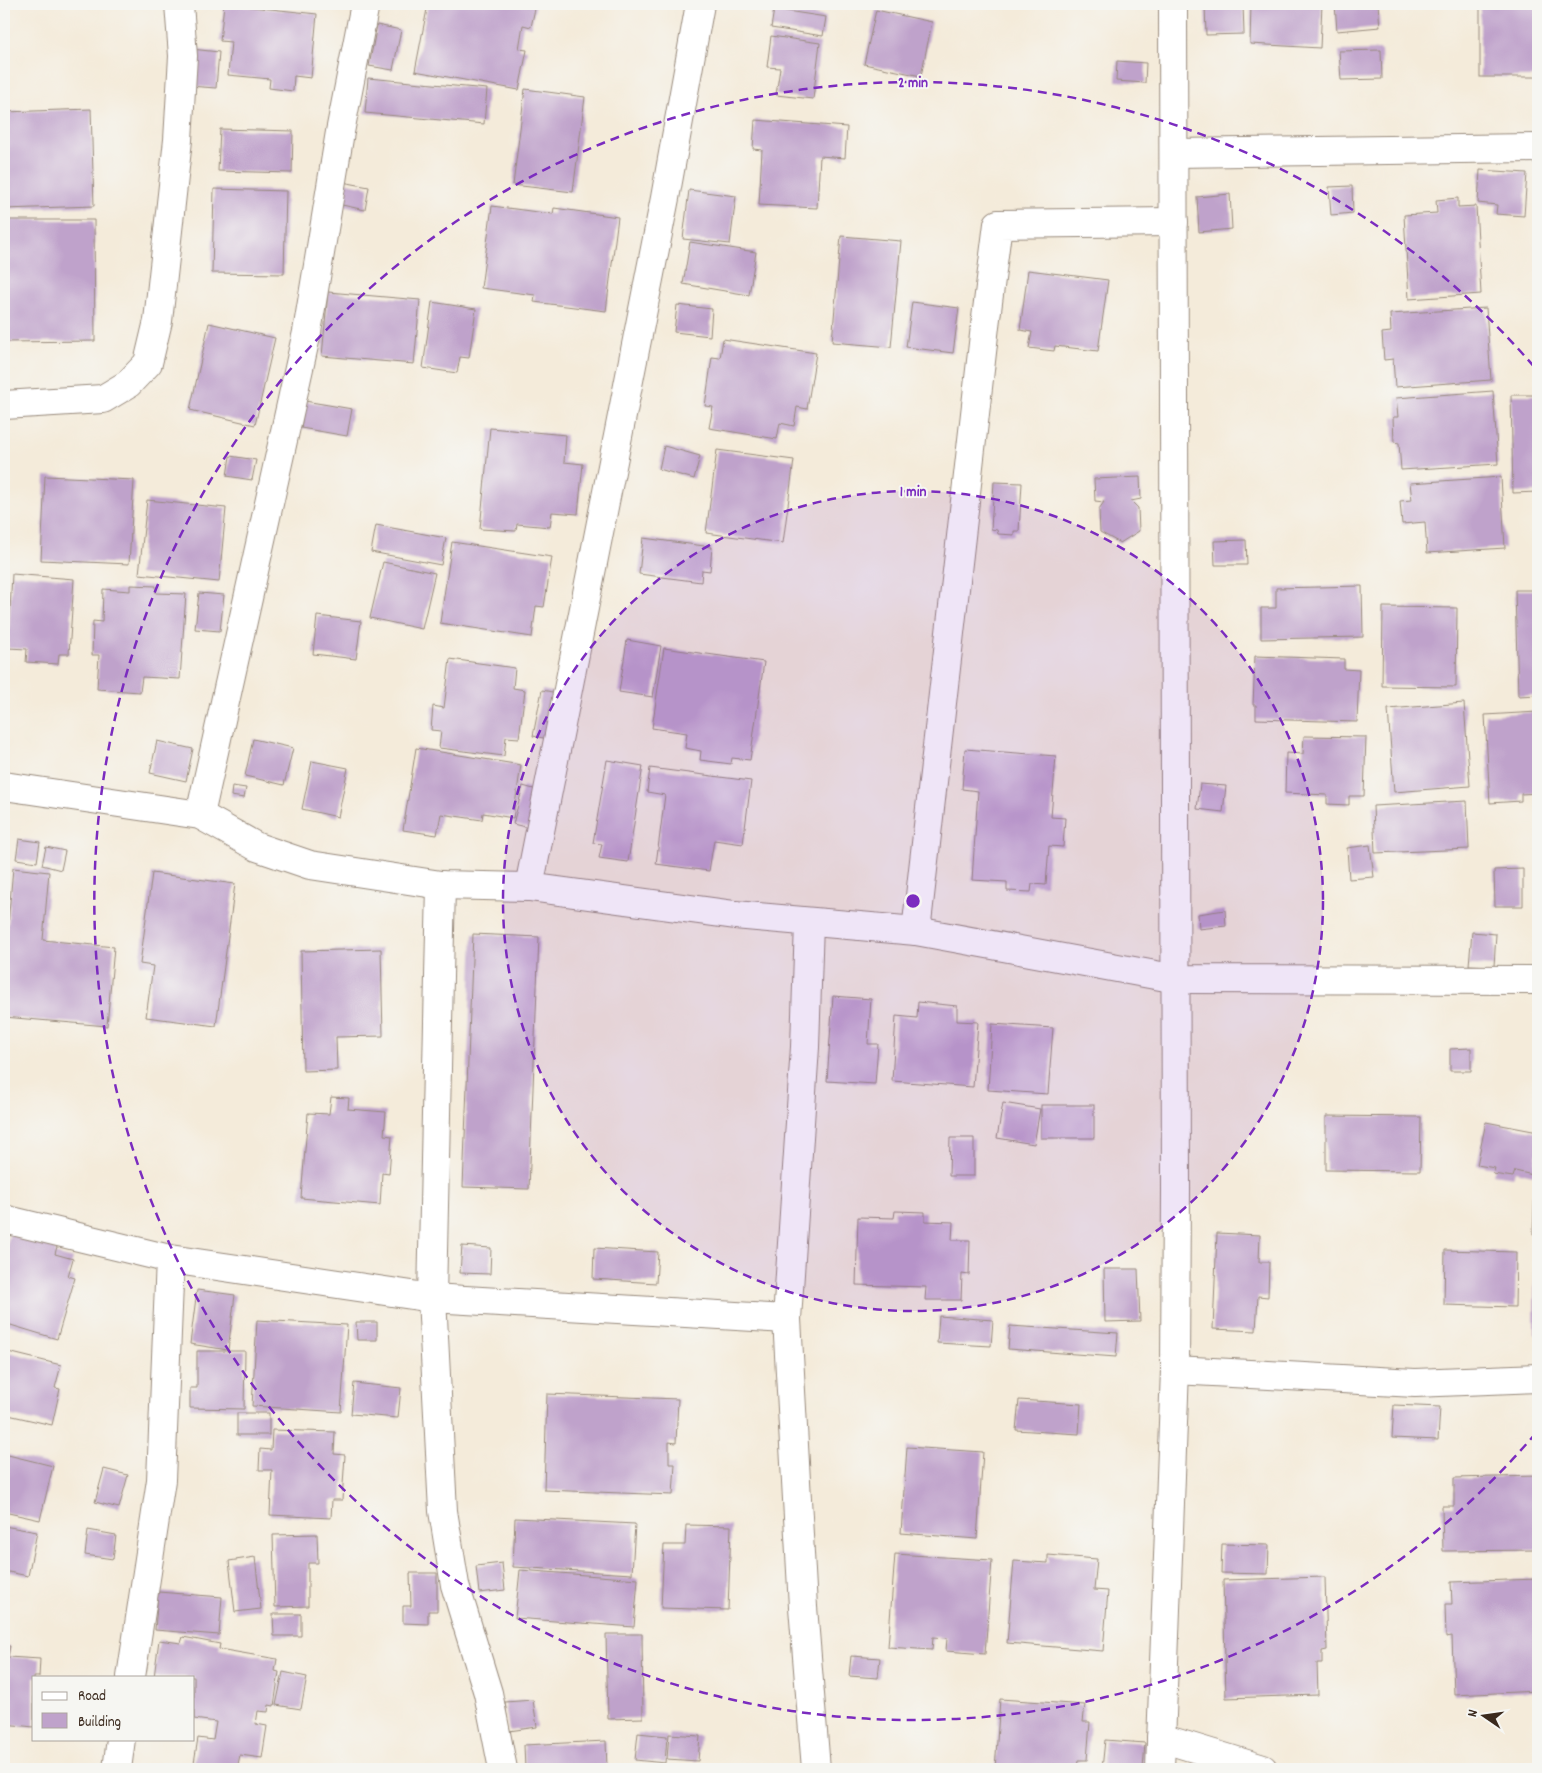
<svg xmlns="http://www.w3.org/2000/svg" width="1542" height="1773" font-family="Dekko,sans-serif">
<rect width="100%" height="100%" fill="#f6f6f2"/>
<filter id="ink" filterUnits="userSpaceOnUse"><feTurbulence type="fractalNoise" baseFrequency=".02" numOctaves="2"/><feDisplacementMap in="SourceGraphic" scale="10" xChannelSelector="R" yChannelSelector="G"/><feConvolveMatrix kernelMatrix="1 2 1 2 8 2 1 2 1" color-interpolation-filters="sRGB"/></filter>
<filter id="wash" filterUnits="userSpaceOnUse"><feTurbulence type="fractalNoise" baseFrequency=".0096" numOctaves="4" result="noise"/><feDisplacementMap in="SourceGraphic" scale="20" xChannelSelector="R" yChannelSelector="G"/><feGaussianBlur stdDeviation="1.12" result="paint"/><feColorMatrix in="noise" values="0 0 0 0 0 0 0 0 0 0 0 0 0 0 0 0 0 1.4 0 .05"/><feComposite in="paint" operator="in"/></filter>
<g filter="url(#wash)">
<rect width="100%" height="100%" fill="#f4ebda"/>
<g id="blocks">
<!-- building -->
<g fill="#bfa2cb">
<polygon points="224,4 317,14 311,78 294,76 293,91 269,88 270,79 228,75 231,42 220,41"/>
<polygon points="428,4 536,4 531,27 523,25 519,49 527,50 519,90 415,71"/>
<polygon points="1205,4 1243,4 1244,34 1206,35"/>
<polygon points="1251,4 1322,4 1320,48 1250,44"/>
<polygon points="1335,4 1378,4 1380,27 1337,31"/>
<rect x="1480" y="4" width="58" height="73"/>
<polygon points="774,9 826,17 823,36 771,28"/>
<polygon points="876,10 932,22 921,76 864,64"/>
<polygon points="377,25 401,30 393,70 369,66"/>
<polygon points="771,36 820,43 813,99 776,95 780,68 767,67"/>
<polygon points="191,49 219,52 216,88 189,86"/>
<polygon points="1381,50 1382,79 1341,80 1339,51"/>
<polygon points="1117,61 1146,63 1145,83 1116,81"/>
<polygon points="368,78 487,89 484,124 365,113"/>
<polygon points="525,89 585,97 573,192 513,185"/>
<polygon points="91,109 94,206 4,209 4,112"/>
<polygon points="755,120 847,127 845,158 820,156 817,208 759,205 762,150 753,149"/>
<polygon points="220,129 293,131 292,173 218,171"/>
<polygon points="1480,170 1527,173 1524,216 1496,214 1497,205 1478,203"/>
<polygon points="337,181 369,187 365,210 333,203"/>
<polygon points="1352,186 1353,213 1331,215 1329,187"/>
<polygon points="214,189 286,191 284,274 212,273"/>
<polygon points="689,190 736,196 730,244 683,239"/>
<polygon points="1230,194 1232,229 1199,232 1197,197"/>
<polygon points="1458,198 1458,207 1476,206 1481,294 1409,299 1404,215 1437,213 1436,200"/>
<polygon points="492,206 553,214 554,208 618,217 606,311 534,302 535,295 481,288"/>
<polygon points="4,220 94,220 95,341 4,342"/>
<polygon points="841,236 901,241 891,347 832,342"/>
<polygon points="690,242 756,252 749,295 683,284"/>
<polygon points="1028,270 1108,280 1098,351 1055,346 1054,351 1029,348 1032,332 1020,330"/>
<polygon points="328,292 420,300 414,364 322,356"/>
<polygon points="432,302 476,309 469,358 460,357 457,373 423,368"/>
<polygon points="912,302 959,308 953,353 906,347"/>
<polygon points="677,305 712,309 710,336 674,332"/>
<polygon points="1486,308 1491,380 1395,387 1393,359 1384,360 1382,333 1391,332 1390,314"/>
<polygon points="209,323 275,338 255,425 190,410"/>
<polygon points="723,339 816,353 807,409 797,407 794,426 780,423 777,439 709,428 713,407 705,406 712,357 720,358"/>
<polygon points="1493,391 1498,464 1401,470 1399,443 1394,442 1393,417 1398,417 1396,398"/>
<polygon points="1511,395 1538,395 1538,492 1513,493"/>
<polygon points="305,401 352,409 347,436 301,428"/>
<polygon points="490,428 566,435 564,462 583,464 578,514 552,512 550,527 517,524 516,531 480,529"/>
<polygon points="664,446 700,456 694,479 659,469"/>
<polygon points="717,450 794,460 783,543 706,533"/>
<polygon points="230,456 256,460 252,480 227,476"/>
<polygon points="45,476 134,480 129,564 41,560"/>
<polygon points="1140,477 1141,499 1131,501 1138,508 1139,531 1120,543 1100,532 1099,509 1104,502 1095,501 1094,479"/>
<polygon points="1501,477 1505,548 1427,553 1425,522 1402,524 1400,501 1412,500 1410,483"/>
<polygon points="994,482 1022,483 1019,531 1014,531 1014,535 998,534 997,530 991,529"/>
<polygon points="147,500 226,508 219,582 139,574"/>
<polygon points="376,525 446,538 441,565 371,552"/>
<polygon points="643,538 712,547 710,571 702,570 701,582 639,574"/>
<polygon points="1246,540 1247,565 1215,565 1214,541"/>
<polygon points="452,542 552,557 544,607 536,606 532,637 440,623"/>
<polygon points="383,562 435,573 422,629 370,618"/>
<polygon points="12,574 74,579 69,654 59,654 58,664 26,662 27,649 8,648"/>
<polygon points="130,585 156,586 156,593 186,594 180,679 142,677 140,692 97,689 99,655 92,655 93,621 102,622 103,589 130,591"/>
<polygon points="1362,586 1363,637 1261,639 1261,608 1276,608 1276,588"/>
<polygon points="1515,590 1538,590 1538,695 1518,696"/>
<polygon points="199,593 224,595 220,631 195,629"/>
<polygon points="1383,607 1457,608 1456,687 1382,686"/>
<polygon points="317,616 361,621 356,659 313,654"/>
<polygon points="627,640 661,646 653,697 619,692"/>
<polygon points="664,648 764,662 750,760 732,758 731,764 700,760 701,751 685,748 687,733 652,728"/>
<polygon points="1255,656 1344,659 1344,669 1359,670 1357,722 1256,719 1256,705 1253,705"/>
<polygon points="450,659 515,668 513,688 525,690 519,738 506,737 504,756 439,748 441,731 431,730 433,706 444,708"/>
<polygon points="542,690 568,695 559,741 533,736"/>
<polygon points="1464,703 1470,786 1394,792 1388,709"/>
<polygon points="1538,712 1538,793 1521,794 1521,801 1490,803 1485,715"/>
<polygon points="1304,736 1366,737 1364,796 1349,796 1349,805 1327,804 1327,795 1285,793 1286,753 1303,754"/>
<polygon points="253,739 293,748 284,785 245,776"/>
<polygon points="157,741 193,749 186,781 150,773"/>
<polygon points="416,748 521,765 513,818 483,813 482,820 441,814 437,835 403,830"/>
<polygon points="965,749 1056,756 1051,817 1065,818 1063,847 1049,846 1046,885 1032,884 1031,892 1007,891 1007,882 972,880 978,791 962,789"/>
<polygon points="607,760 643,766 628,862 599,858 602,844 593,843"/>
<polygon points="312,761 348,768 338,817 302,809"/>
<polygon points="650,768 751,781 743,844 714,840 709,871 656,864 665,795 647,792"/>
<polygon points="1200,784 1226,786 1223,812 1197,809"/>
<polygon points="232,786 246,788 244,798 231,796"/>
<polygon points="523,786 551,794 541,831 513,824"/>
<polygon points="1467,801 1469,849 1375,853 1373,806"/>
<polygon points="19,839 40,842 37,862 16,859"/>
<polygon points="1370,845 1374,877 1349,879 1347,848"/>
<polygon points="46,847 65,851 61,870 42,865"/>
<polygon points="13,868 49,872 43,940 114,947 107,1026 4,1017 4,970"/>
<polygon points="1523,869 1523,906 1495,906 1494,870"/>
<polygon points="152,873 235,884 216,1026 146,1017 153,966 140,964"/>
<polygon points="1225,910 1226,926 1199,929 1198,914"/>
<polygon points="1472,932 1496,934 1494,966 1469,965"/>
<polygon points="473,934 539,937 529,1189 463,1187"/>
<polygon points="381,949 383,1036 336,1037 337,1070 303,1071 301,951"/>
<polygon points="833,996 871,999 868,1044 878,1044 875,1084 827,1081"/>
<polygon points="918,1002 957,1006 957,1021 978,1022 973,1087 892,1081 896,1016 917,1018"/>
<polygon points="992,1024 1053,1028 1048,1094 988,1090"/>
<polygon points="1471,1048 1471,1071 1450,1071 1450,1049"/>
<polygon points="331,1097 349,1098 348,1109 386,1112 384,1135 392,1136 389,1174 382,1173 380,1205 301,1198 308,1113 329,1114"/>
<polygon points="1003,1103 1040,1109 1034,1144 997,1138"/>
<rect x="1041" y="1105" width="53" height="33"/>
<polygon points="1326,1116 1421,1117 1420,1171 1326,1170"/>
<polygon points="1486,1122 1538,1132 1538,1147 1533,1175 1515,1171 1513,1177 1493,1174 1495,1168 1477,1165"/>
<polygon points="950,1138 974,1138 974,1176 949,1176"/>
<polygon points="1535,1184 1538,1184 1538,1234 1533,1234"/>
<polygon points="895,1211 925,1212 925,1221 953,1222 952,1240 970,1240 969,1275 962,1274 961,1300 925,1300 926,1287 856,1285 858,1217 894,1218"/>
<polygon points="11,1229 58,1243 55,1254 73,1259 68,1276 75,1278 57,1339 4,1323 4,1255"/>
<polygon points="1217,1233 1260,1235 1259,1262 1269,1262 1268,1297 1258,1296 1256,1331 1213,1329"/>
<polygon points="462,1246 491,1248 490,1274 460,1273"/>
<polygon points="594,1248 658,1252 656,1283 593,1279"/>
<polygon points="1535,1248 1538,1248 1538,1334 1534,1334"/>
<polygon points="1445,1250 1516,1252 1515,1307 1444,1305"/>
<polygon points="1104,1269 1138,1269 1140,1321 1105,1322"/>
<polygon points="197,1290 235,1295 228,1350 190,1344"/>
<polygon points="939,1316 993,1320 991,1346 937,1343"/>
<polygon points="257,1320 347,1325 341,1412 252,1406"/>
<polygon points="356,1322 377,1322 377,1340 357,1340"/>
<polygon points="1010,1326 1118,1333 1116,1357 1008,1349"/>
<polygon points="4,1351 61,1365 55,1388 60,1389 52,1425 4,1414"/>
<polygon points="197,1351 245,1351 244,1409 190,1408 190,1388 197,1388"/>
<polygon points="354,1383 401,1388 398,1418 351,1414"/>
<polygon points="547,1394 678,1399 676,1443 669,1442 669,1464 675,1464 673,1495 544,1490"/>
<polygon points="1019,1400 1081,1404 1079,1434 1016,1430"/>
<polygon points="1394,1405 1440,1407 1438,1440 1392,1438"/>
<rect x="237" y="1413" width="32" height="22"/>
<polygon points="272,1430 335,1432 334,1454 345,1455 342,1500 332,1500 331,1518 270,1515 272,1470 259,1470 260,1449 271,1450"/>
<polygon points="907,1447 983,1452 977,1539 901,1533"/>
<polygon points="4,1454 53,1466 40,1520 4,1512"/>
<polygon points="104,1469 128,1475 119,1508 95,1502"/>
<polygon points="1538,1476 1538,1550 1443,1551 1442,1506 1454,1506 1454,1478"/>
<polygon points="515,1518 635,1524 632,1574 513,1567"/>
<polygon points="686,1525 731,1526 728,1610 661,1608 664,1545 685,1545"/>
<polygon points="4,1526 37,1532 28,1576 4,1571"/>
<polygon points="88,1530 116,1535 113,1559 85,1555"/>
<polygon points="317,1534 318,1563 308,1563 308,1606 275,1607 273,1535"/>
<polygon points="1222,1544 1269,1545 1268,1574 1221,1573"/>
<polygon points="895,1554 992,1560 985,1654 946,1651 947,1638 933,1637 932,1650 888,1647"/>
<polygon points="1048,1555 1097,1559 1094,1590 1108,1591 1103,1651 1007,1643 1014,1561 1048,1563"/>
<polygon points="255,1557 261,1609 235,1612 229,1561"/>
<polygon points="502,1563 505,1590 479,1593 476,1566"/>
<polygon points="520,1570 638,1579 634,1627 515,1618"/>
<polygon points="410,1573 437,1573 437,1611 428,1611 428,1624 403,1623 403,1606 411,1606"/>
<polygon points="1325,1577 1327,1650 1322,1651 1322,1663 1317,1663 1318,1695 1226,1698 1223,1580"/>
<polygon points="1538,1579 1538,1691 1454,1695 1452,1636 1446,1637 1445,1604 1452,1604 1451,1582"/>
<polygon points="158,1592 222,1597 219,1635 155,1630"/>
<polygon points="273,1614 301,1614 301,1636 274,1636"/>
<polygon points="606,1634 642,1634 643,1718 608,1719"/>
<polygon points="183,1637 220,1644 219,1649 277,1659 275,1671 279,1672 274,1706 269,1705 268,1712 258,1711 256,1724 267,1726 262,1758 240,1755 237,1769 193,1769 198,1738 213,1740 216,1722 194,1719 194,1677 154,1677 159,1640 181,1643"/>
<polygon points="4,1646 10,1646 8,1657 40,1659 39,1677 34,1677 34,1727 4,1724"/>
<polygon points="851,1656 880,1658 878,1678 849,1676"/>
<polygon points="283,1672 307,1677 301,1709 276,1705"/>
<polygon points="1000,1699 1085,1705 1083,1722 1090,1722 1087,1760 1078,1760 1077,1769 995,1769"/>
<polygon points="533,1700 537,1727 509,1731 505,1702"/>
<polygon points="638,1733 667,1736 665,1763 635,1760"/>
<polygon points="669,1734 700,1736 698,1761 667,1759"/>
<polygon points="1105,1740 1145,1743 1143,1769 1102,1769"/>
<polygon points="606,1741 607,1769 525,1769 524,1745"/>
</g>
</g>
</g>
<g filter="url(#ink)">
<use href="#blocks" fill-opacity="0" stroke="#988a7c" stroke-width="1"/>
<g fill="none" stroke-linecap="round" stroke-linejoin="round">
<defs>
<g id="street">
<polyline points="1175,153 1538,148"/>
<polyline points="4,405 103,399 128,384 148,363 158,321 178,140 183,56 179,4"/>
<polyline points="4,786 200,815 257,847 310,865 441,885 529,887 735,915 916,931 1177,979 1538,980"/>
<polyline points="200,815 307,332 340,132 365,4"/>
<polyline points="441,885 432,1298 443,1511 455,1585 488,1693 503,1769"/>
<polyline points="529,887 665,198 700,4"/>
<polyline points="809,922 805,1047 787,1319 803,1607 816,1769"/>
<polyline points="916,931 985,326 998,224 1174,222"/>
<polyline points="4,1219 170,1259 432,1298 787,1319"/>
<polyline points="1175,1370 1415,1383 1538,1378"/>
<polyline points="131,1677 161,1480 170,1259"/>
<polyline points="1161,1738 1263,1769"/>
<polyline points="117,1769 121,1739"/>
<polyline points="1160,1769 1175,1370 1176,1190 1173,4"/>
</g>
</defs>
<!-- street casing -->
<use href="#street" stroke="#988a7c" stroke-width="30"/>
<!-- street -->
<use href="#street" stroke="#fff" stroke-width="28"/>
</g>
</g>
<!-- distance rings -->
<circle cx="913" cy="901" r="410" fill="#7b2cbf" fill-opacity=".12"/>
<g fill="none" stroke="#7b2cbf" stroke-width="2.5" stroke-dasharray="9 6">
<circle cx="913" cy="901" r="410"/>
<path d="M1536 1433A819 819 0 1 1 1536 369"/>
</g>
<circle cx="913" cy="901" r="8" fill="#7b2cbf" stroke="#f6f6f2" stroke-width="2.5"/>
<g font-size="15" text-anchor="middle" font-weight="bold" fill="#7b2cbf" stroke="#f6f6f2" stroke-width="4" stroke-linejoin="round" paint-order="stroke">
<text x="913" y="87">2 min</text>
<text x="913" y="496">1 min</text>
</g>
<!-- margin -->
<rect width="1542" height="1773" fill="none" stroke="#f6f6f2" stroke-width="20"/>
<!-- legend -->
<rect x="32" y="1676" width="162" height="65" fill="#f6f6f2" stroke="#aba49d"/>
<rect x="42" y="1692" width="25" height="8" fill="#ffffff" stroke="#aba49d"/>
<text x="78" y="1700" font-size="15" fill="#3b2a1e">Road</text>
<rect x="42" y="1713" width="25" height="15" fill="#bfa2cb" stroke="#aba49d"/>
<text x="78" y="1726" font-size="15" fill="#3b2a1e">Building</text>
<!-- north arrow -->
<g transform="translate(1484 1716) rotate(283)" stroke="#f6f6f2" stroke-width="4" paint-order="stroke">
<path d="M0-4L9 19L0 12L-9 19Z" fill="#3b2a1e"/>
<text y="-8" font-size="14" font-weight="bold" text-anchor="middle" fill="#3b2a1e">N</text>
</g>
</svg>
